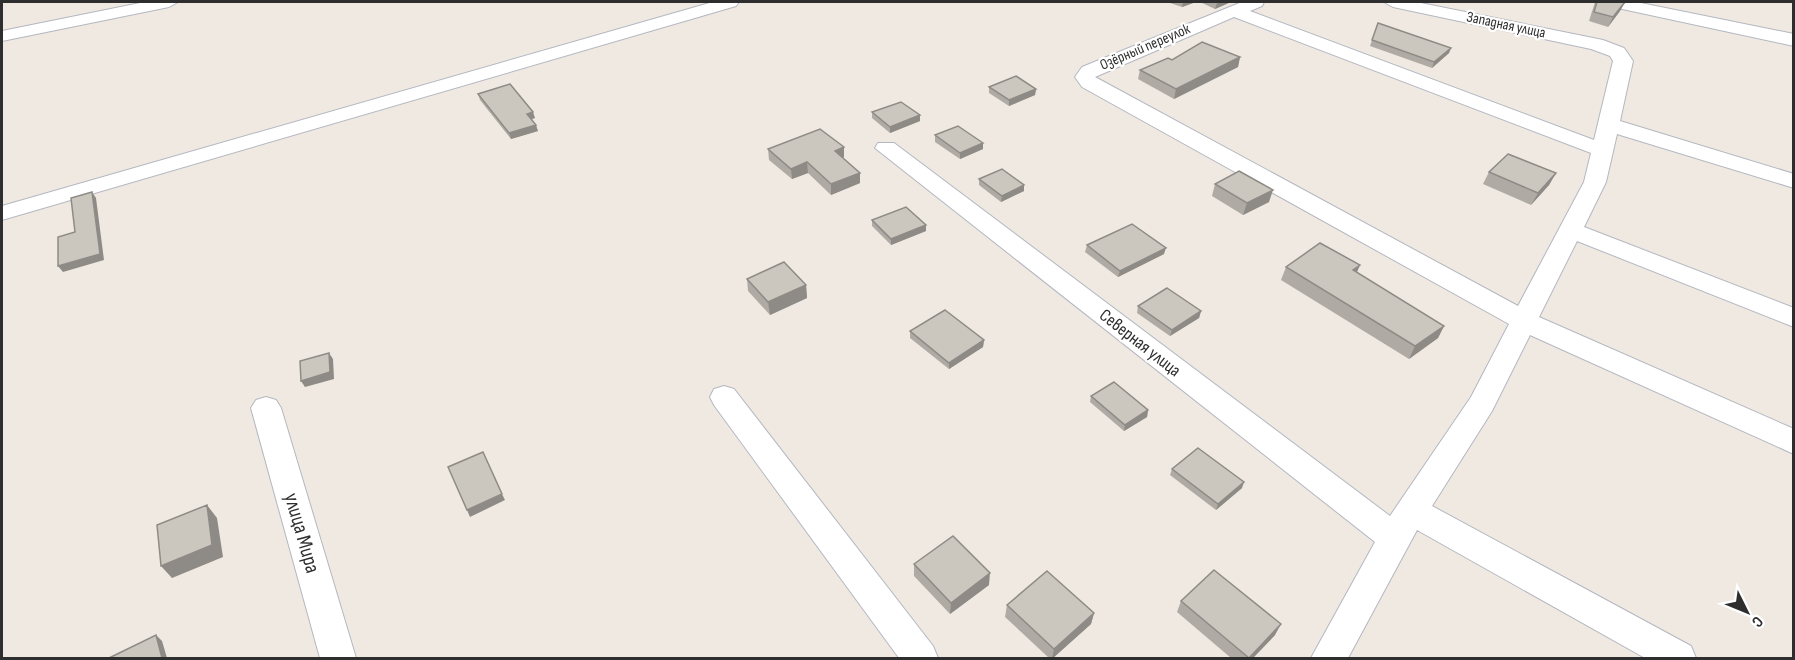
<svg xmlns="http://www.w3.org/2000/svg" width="1795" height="660" font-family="'Sofia Sans Condensed',sans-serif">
<rect width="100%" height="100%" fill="#efe9e1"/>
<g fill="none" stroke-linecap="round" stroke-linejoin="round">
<defs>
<g id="street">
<polygon points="145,2 178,2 169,7 2,41 2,31"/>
<polygon points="713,2 739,2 736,6 2,220 2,206"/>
<path d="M1242,2H1264L1262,6L1250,11L1594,140L1613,61L1610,56L1591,49L1393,7L1384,2H1416L1603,40L1624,48L1633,61L1620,121L1794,174V188L1617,134L1606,182L1584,227L1794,308V327L1577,241L1539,317L1794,429V454L1530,335L1492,411L1432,506L1691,646L1696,658H1645L1417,530L1348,658H1311L1375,542L875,148L878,143H894L1390,516L1471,397L1509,324L1082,87L1075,77L1082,67ZM1234,17L1591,153L1584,182L1518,306L1095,77Z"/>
<polygon points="1604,2 1636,2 1794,34 1794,46 1613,7"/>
<polygon points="724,386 734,389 933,646 938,658 899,658 714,405 710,397 714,389"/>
<polygon points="266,397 276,400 281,408 356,658 320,658 251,408 256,400"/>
</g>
</defs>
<!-- street casing -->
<use href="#street" stroke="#b4b7c1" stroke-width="2"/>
<!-- street -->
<use href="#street" fill="#fff" fill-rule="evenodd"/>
</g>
<!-- wall -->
<g fill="#afaba4">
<polygon points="1167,2 1196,2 1182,7"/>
<polygon points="1200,2 1231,2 1215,9"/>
<polygon points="1595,2 1625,2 1620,11 1608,27 1589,21"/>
<polygon points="1378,23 1451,48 1449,53 1432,68 1370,46"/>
<polygon points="1240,57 1238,67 1174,99 1138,79 1140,70 1172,60"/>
<polygon points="989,87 1036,89 1035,95 1009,106 989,93"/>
<polygon points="478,94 535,118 532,119 538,131 511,139 480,100"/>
<polygon points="872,112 920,115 920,121 890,133 872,118"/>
<polygon points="935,135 983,143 983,149 960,159 935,142"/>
<polygon points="844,147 844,157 843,158 860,183 831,195 808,173 792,179 769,160 768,149"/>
<polygon points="1489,172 1556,173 1549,185 1531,205 1483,184"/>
<polygon points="979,179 1024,191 1001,202 979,185"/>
<polygon points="1215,184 1269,202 1243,215 1212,196"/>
<polygon points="872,220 926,225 926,231 891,245 872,226"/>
<polygon points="1087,245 1164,254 1118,277 1085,252"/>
<polygon points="1286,267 1357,272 1444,326 1438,338 1409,359 1281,280"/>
<polygon points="747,279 806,285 807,298 770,315 748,291"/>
<polygon points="1138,306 1201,311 1199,318 1170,336 1137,313"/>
<polygon points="910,331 984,340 983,347 949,369 910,338"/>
<polygon points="1091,396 1148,410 1147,417 1124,431 1090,402"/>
<polygon points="1172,469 1242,488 1216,510 1170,475"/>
<polygon points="914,564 989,585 950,614 914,576"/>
<polygon points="1181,601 1275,635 1253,658 1231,658 1177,612"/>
<polygon points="1007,605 1094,613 1091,624 1053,658 1049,658 1005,617"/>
</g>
<!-- shaded-wall -->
<g fill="#8e8b86">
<polygon points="1183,2 1196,2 1182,7"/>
<polygon points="1220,2 1231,2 1215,9 1217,3"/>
<polygon points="1625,2 1620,11 1608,27 1613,17"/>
<polygon points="1451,48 1449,53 1432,68 1434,62"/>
<polygon points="1240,57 1238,67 1174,99 1176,89"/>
<polygon points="1036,89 1035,95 1009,106 1009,100"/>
<polygon points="533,112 535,118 529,120 527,114"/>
<polygon points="920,115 920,121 890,133 890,127"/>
<polygon points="536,125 538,131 511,139 509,133"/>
<polygon points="983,143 983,149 960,159 960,153"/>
<polygon points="844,147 844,157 835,161 835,151"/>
<polygon points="807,162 808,173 792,179 791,169"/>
<polygon points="860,173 860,183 831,195 831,184"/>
<polygon points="1556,173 1549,185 1531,205 1538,193"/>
<polygon points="1024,185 1024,191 1001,202 1002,196"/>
<polygon points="1273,190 1269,202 1243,215 1247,203"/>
<polygon points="92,192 96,198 104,260 63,272 58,266 100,254"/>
<polygon points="926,225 926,231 891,245 891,239"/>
<polygon points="1166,248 1164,254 1118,277 1120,271"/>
<polygon points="1360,265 1355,277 1353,270"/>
<polygon points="806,285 807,298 770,315 768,302"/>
<polygon points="1201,311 1199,318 1170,336 1172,330"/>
<polygon points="1444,326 1438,338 1409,359 1415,346"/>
<polygon points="984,340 983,347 949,369 949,363"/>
<polygon points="329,353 333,359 334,379 305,387 301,381"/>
<polygon points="1148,410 1147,417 1124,431 1125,425"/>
<polygon points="1244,482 1242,488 1216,510 1218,504"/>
<polygon points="502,494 505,500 470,517 467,510"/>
<polygon points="207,505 217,518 223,557 172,578 161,566"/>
<polygon points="990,573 989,585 950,614 951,603"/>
<polygon points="1094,613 1091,624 1053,658 1052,658 1054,649"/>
<polygon points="1281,624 1275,635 1253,658 1248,658"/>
<polygon points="156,635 162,641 167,658 162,658"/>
</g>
<!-- building -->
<g fill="#cbc7bf" stroke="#8e8b86" stroke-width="1.5">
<polygon points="1597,2 1625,2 1613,17 1594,12"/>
<polygon points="1378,23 1451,48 1434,62 1372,40"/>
<polygon points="1202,42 1240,57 1176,89 1140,70 1168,58 1172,60"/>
<polygon points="1016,76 1036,89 1009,100 989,87"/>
<polygon points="510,84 533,112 527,114 536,125 509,133 478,94"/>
<polygon points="901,102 920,115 890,127 872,112"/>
<polygon points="958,126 983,143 960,153 935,135"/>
<polygon points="820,129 844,147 835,151 860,173 831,184 807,162 791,169 768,149"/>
<polygon points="1508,154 1556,173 1538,193 1489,172"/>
<polygon points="1002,169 1024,185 1002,196 979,179"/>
<polygon points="1239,171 1273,190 1247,203 1215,184"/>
<polygon points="92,192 100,254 58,266 58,237 75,232 71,198"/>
<polygon points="906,207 926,225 891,239 872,220"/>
<polygon points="1132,224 1166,248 1120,271 1087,245"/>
<polygon points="1320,243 1360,265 1353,270 1444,326 1415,346 1286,267"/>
<polygon points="784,262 806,285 768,302 747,279"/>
<polygon points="1167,288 1201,311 1172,330 1138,306"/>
<polygon points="945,310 984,340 949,363 910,331"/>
<polygon points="329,353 330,372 301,381 300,361"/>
<polygon points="1114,382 1148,410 1125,425 1091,396"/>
<polygon points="1198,448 1244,482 1218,504 1172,469"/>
<polygon points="483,452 502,494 467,510 448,467"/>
<polygon points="207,505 212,545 161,566 157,525"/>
<polygon points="953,536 990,573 951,603 914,564"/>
<polygon points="1214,570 1281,624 1249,658 1181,601"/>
<polygon points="1047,571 1094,613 1054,649 1007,605"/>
<polygon points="156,635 162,658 109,658"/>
</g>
<g text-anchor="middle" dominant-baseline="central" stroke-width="4.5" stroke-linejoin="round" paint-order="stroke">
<!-- far-street labels -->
<g font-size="15" fill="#2e2e2e" stroke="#fff">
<text transform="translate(1506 25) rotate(12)">Западная улица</text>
<text transform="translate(1145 47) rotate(-23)">Озёрный переулок</text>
</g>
<!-- street labels -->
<g font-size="18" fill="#2e2e2e" stroke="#fff">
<text transform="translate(1140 343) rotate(38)">Северная улица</text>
</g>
<!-- near-street labels -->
<g font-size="21" fill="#2e2e2e" stroke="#fff">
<text transform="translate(302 533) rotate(74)">улица Мира</text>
</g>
</g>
<!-- border -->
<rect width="1795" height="660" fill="none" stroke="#2e2e2e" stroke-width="6"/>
<!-- north arrow -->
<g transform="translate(1747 612) rotate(133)" stroke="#ffffff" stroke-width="4.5" paint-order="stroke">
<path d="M0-4.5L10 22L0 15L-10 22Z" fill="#2e2e2e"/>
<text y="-9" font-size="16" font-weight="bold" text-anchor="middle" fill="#2e2e2e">С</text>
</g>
</svg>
